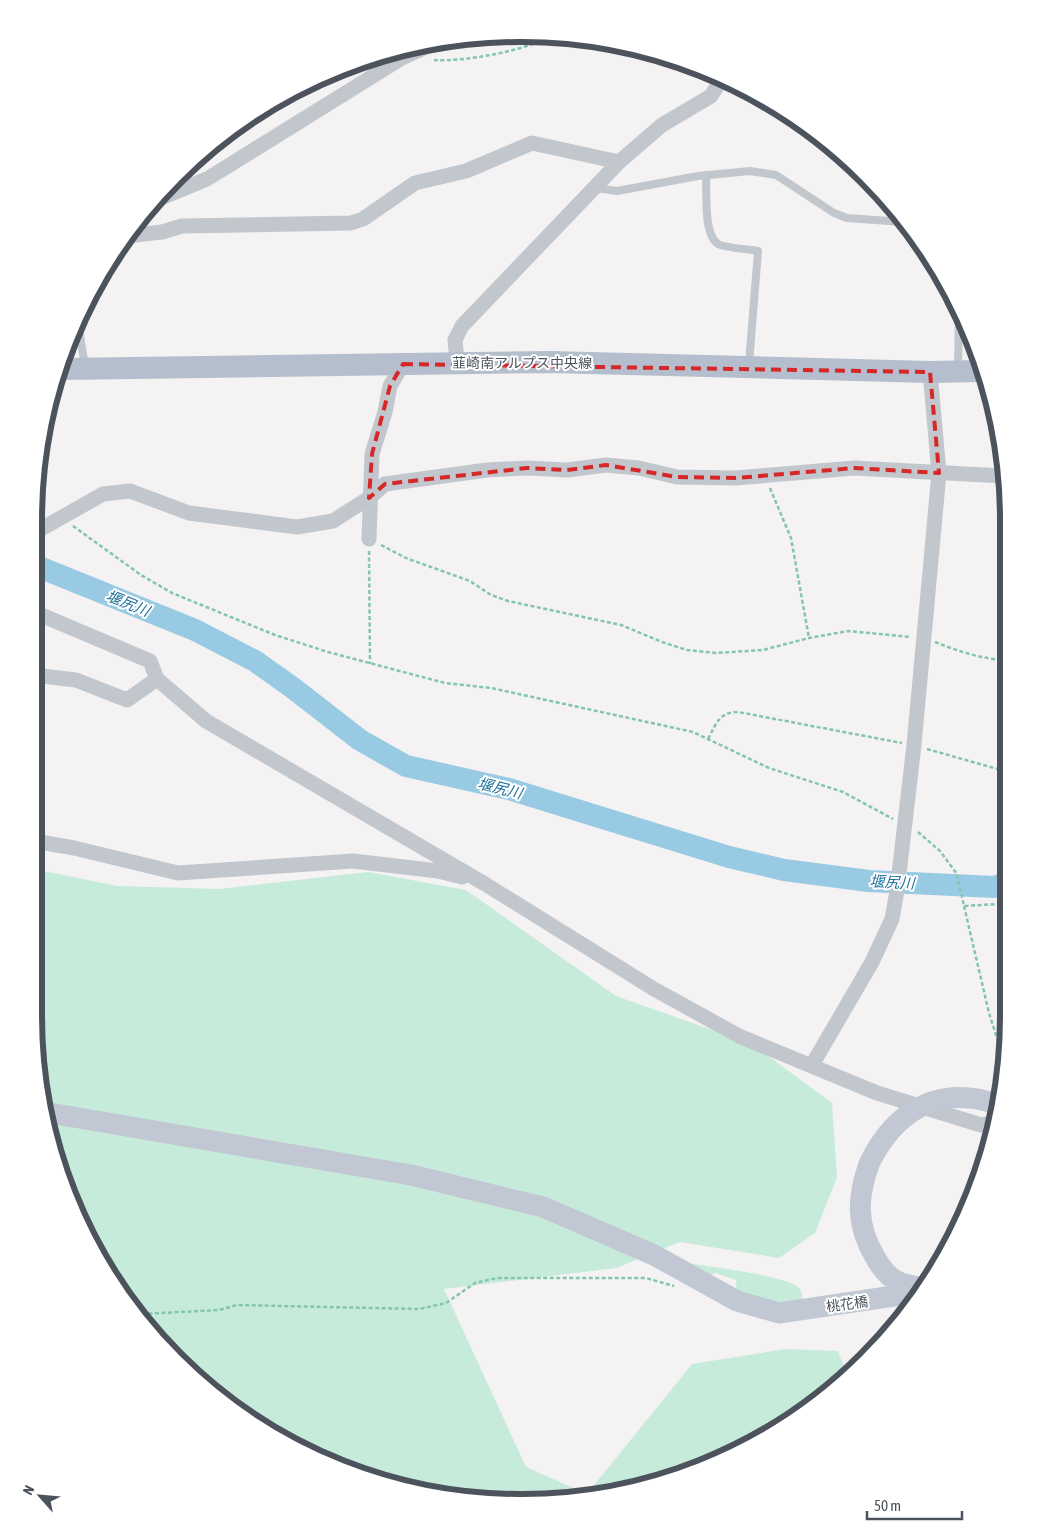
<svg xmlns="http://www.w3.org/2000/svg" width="1042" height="1536" font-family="'Asap Condensed','Noto Sans JP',sans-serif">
<rect width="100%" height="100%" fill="#f4f2f2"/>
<!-- green -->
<g fill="#c7ebda">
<polygon points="34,869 117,886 219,889 368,872 466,890 616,996 752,1044 832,1103 837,1177 815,1233 779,1258 680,1242 616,1268 444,1289 526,1467 587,1494 692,1364 785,1349 838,1351 847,1374 764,1437 616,1493 489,1501 335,1465 224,1401 116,1286 60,1171 34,1015"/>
<path d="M687,1263C706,1266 789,1276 799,1288C803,1293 802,1298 802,1303L737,1301L736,1280L715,1273L707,1277Z"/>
</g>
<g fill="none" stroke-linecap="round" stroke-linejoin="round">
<!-- river -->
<polyline stroke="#99cae3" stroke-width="22" points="34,565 195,630 255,661 293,688 360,740 406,766 509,789 729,857 784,870 869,881 994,887 1008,882"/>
<!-- path -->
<g stroke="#83c5ad" stroke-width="2.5" stroke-dasharray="4 2.5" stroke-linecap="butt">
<path d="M434,60C463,62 524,51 549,37"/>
<polyline points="770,488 791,538 809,638"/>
<polyline points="73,526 141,575 172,593 275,635 328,652 445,683 491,688 693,732 769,768 843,792 893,819"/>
<polyline points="381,545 406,558 470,581 491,595 508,601 621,625 662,642 687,650 716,653 763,650 809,638 848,631 911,637"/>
<polyline points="369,551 370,664"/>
<path d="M935,642C958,651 984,660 1008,660"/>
<path d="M708,739C716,724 719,712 738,712L902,743"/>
<polyline points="927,749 1008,772"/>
<polyline points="918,832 940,851 957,874 964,906 997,904 1008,901"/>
<polyline points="964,906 989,1013 1004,1060"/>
<polyline points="142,1314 219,1310 237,1305 419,1309 446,1303 475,1283 497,1278 646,1278 674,1286"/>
</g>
<!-- lane -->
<g stroke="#c2c7ce" stroke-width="8">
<path d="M706,175C707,192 703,234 718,244C726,248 748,249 758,251L749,364"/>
<polyline points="596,188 617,191 698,176 750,171 776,175 834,213 847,218 903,222"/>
<polyline points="104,278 108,276 108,272"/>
<polyline points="78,324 85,366"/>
<polyline points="958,369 959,312"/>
</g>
<!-- street -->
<g stroke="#c2c7ce" stroke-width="15">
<polyline points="161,198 207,179 402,58 431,45 431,43"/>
<polyline points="135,235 162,232 182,226 351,223 363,219 415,183 466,171 532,143 619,162"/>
<polyline points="457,362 455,340 462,326 619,162 662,125 711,96 720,82 720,78"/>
<polyline points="34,533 103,494 130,491 189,513 297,527 333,521 369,498 385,484 487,470 527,468 567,470 606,465 639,468 677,477 736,478 854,468 1004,476"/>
<polyline points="369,539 372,454 385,412 390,386 403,364"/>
<polyline points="34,612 150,661 157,679 206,721 485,884 654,989 739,1036 877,1093 981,1125 995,1122"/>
<polyline points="34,675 76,680 127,700 157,679"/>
<polyline points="34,841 74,848 178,873 353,861 438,871 462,877"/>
<polyline points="812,1065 872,962 892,919 897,891 914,745 939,473 930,372"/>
</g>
<!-- secondary -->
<g stroke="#c2c8d3" stroke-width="21">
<polyline points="50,1113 411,1175 543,1207 654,1255 737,1301 779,1313 914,1293"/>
<path d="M869,1164C857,1198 856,1225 875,1257C880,1266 889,1278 899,1282C904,1285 912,1285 918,1287"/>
</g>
<!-- primary -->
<polyline stroke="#b5becd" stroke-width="22" points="63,369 551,362 930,372 982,371"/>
<!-- secondary-bridge -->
<path stroke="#c2c8d3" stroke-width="21" d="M869,1164C888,1124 922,1093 969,1098C979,1098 990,1102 999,1105"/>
</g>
<!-- marked area -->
<path fill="none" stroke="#d62828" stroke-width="4" stroke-dasharray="10 6" stroke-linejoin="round" d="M403,364L930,372L939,473L854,468L736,478L677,477L606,465L567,470L527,468L385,484L369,498L372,454L390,386Z"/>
<g text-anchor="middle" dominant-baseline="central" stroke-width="4" stroke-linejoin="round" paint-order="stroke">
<!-- street labels -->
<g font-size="14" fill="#4c535d" stroke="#fff">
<text x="522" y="363">韮崎南アルプス中央線</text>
<text transform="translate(847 1304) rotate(-8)">桃花橋</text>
</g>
<!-- water labels -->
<g font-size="15" font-style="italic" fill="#1e729e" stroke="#fff">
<text transform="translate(128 603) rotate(22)">堰尻川</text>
<text transform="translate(500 788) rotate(14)">堰尻川</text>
<text transform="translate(892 882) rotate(3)">堰尻川</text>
</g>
</g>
<!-- crop -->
<path d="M0 0H1042V1536H0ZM520 42H522A478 478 0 0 1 1000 520V1016A478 478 0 0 1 522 1494H520A478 478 0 0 1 42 1016V520A478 478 0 0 1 520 42Z" fill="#fff" fill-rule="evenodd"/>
<path fill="none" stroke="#4c535d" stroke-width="6" d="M520 42H522A478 478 0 0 1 1000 520V1016A478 478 0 0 1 522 1494H520A478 478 0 0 1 42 1016V520A478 478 0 0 1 520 42Z"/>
<!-- north arrow -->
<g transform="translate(40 1496) rotate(297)" stroke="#ffffff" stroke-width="4" paint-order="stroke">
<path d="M0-4L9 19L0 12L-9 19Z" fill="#4c535d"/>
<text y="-8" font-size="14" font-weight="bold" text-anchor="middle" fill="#4c535d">N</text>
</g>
<!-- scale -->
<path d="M867 1511v8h95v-8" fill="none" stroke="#4c535d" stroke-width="2.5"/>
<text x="874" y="1511" font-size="15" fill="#4c535d" stroke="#ffffff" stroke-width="4" paint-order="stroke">50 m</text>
</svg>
